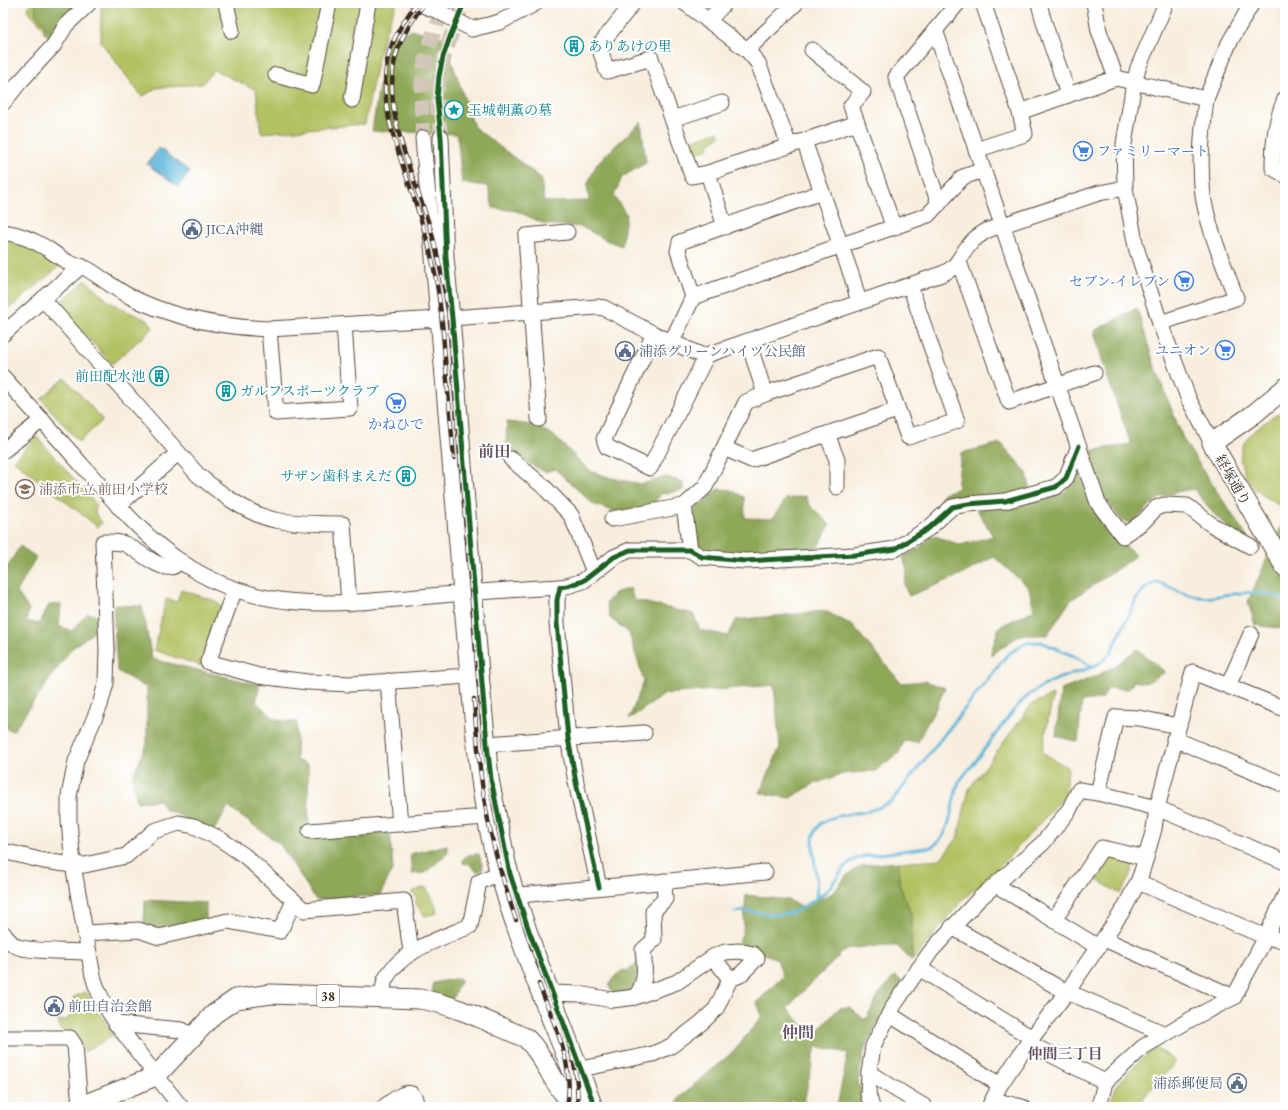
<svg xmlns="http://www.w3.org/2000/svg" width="1288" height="1110" font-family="'EB Garamond','Noto Serif JP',serif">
<rect width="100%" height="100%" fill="#fff"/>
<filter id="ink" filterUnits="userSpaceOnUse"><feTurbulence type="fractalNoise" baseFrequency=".025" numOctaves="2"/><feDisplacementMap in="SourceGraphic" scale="8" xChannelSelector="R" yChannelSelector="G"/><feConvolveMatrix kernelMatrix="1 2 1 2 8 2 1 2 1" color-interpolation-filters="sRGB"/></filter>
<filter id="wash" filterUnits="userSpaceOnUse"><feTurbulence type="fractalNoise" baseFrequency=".012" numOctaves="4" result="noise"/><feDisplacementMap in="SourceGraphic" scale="16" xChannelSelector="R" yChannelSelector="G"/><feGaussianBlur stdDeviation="0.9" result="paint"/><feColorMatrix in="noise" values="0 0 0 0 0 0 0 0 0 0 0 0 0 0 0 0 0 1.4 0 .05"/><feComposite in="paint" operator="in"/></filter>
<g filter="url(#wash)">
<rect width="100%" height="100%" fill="#f8eede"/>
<!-- green -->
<g fill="#b3c163" stroke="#777640">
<polygon points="30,3 53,3 51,37 28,10"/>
<path d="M101,3H397C379,41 373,82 365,124L261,133L256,90L214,70L202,84L156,88L142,97L101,42Z"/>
<polygon points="719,131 720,136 708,145 709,148 692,155 686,142"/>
<polygon points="3,237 40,249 61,265 3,314"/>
<polygon points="86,280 107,300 122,309 149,321 153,328 112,364 57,305"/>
<polygon points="65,378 103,420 79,442 41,399"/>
<path d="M1285,411V509C1277,504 1260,495 1254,488C1235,463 1235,444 1261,425C1269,419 1276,414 1285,411Z"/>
<polygon points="36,436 96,504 95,513 102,523 98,527 14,461"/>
<polygon points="181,590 216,601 223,609 201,666 154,650 166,599 177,602"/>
<polygon points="1053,695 1042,752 1068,768 1066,795 992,875 964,898 912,961 911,913 899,884 899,862 940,859 957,839 969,789 1032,704"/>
<polygon points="1104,855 1135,860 1128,880 1120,894 1091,876"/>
<polygon points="426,887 434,901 437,913 425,916 416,904 416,897 411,892"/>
<polygon points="86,992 114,1035 84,1052 73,1033 61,1030 58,1021 66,1020 73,1014 71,1001 74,997"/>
<polygon points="1155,1047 1176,1062 1147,1093 1139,1107 1108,1107 1117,1085 1133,1067"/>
</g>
<!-- forest -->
<g fill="#8ea759" stroke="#64683c">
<polygon points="35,3 81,3 52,39 43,32 45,25 36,15"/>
<polygon points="414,30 444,38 474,127 541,178 544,202 589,201 587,185 598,162 641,122 646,163 622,177 614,196 626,214 622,246 608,241 582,227 544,224 517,211 493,208 488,186 462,183 457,134 372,131 387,37"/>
<path d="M1137,308L1155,367L1184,441L1249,540L1234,534L1213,513L1194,489C1183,490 1162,495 1154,502C1144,509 1138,524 1123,522L1102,494L1090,451L1131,444L1105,370L1094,331Z"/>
<polygon points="507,422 533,425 553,435 590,471 611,478 641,484 666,477 683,482 683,490 661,494 652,506 615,512 593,504 555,469 545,472 519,458 506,443"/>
<polygon points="1001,443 1027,473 1030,488 1013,495 940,501 943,493 957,489 961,453"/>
<polygon points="1078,469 1100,520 1136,556 1071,600 1047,635 1020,635 990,656 999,627 1034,610 1029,588 994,557 961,575 909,596 904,585 907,571 903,556 918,549 932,535 961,545 993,536 977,510 1065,492"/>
<polygon points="718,489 731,490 744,497 745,518 772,519 786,499 806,496 809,504 830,525 818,547 794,554 708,554 696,548 693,531 695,508"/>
<polygon points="1282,524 1285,526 1285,629 1255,625 1248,602"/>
<polygon points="20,546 36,557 17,592 29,610 26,621 39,624 49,605 61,604 59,626 72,631 88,613 97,616 99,628 71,649 13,731 3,727 3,574"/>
<polygon points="630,588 634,600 693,614 700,630 728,636 736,620 825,611 852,625 901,683 925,681 945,688 936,708 924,729 918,742 904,740 899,753 875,771 842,774 814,784 790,798 760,793 780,747 774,685 665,694 629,719 644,681 629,633 610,618 606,603 615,593"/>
<polygon points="113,605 142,606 152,659 260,685 256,702 276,720 297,722 296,760 308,765 309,838 390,832 393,869 380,895 316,900 280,844 228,807 214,830 164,809 160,800 137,802 132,778 147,744 147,688 117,671"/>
<polygon points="1137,649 1165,672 1146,683 1134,681 1129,689 1108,688 1102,699 1082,701 1078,742 1056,736 1061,690 1092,678 1115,666"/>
<polygon points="447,845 448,853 425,873 412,874 410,854"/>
<polygon points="479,854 483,869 477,872 468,863 464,864 462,860 468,855"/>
<polygon points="899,862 899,884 911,913 912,961 897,946 876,946 846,949 787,1008 813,1036 839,1008 849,1007 865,1020 880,993 895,976 902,981 865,1047 858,1081 867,1107 837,1106 848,1053 816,1046 803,1107 800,1107 791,1099 785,1107 676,1107 679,1098 735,1050 762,1016 757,1002 783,976 777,959 738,944 743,931 746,895 789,900 800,907 833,893 847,875 863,865"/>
<polygon points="145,900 206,903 206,923 158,933 144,927"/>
<polygon points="640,961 634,991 614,996 609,986 615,976 623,970 627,971"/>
<polygon points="459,978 461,980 452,999 432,995 433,983"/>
</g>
<!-- water -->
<polygon fill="#5eb6db" stroke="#4c707c" points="159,148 190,172 178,187 147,164"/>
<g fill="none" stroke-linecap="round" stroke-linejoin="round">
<!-- stream -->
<g stroke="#5eb6db" stroke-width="3">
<path d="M816,898C819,878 814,864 813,845C811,812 850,816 872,810C879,808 886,804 892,801L1007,655L1025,643L1041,642L1074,656L1093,667"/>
<path d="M735,912C756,908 773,920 796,911C806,906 824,895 831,886C842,871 845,861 865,856L932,847C953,833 950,808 957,787C960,778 969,770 975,762C988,745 1001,726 1015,709C1028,692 1050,681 1071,674C1087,669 1098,667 1110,654L1138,596L1144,589L1155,582C1171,586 1181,595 1199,597C1210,599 1221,595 1232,594C1250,591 1267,592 1284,599"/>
</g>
</g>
</g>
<g filter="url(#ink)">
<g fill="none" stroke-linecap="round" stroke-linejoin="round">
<!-- minor-tunnel -->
<g stroke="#d2c7b8" stroke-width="15" stroke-dasharray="15 8" stroke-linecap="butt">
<path d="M441,137C440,124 437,110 437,97C439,64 451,34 464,3"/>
<path d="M423,138C422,118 420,96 423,76C426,50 435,27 446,3"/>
</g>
<defs>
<g id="minor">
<polyline points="226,3 232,31"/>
<polyline points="417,3 438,11 472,29 500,22 536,3"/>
<polyline points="633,3 599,46 607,71 651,58 692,176 708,173 857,123"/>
<polyline points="685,3 747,50 758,63 789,145"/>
<path d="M1039,3C1046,34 1059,64 1068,95"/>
<polyline points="1094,3 1099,31 1116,78"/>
<polyline points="1166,3 1138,68 1134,83 1124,144 1125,188 1136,247 1160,323 1189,400 1212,443"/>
<polyline points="708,21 725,3"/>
<polyline points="935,30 1098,503 1123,536 1144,521 1156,508 1164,505 1187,506 1212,525 1250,546"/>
<polyline points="747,50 796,3"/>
<polyline points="812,50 863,92 851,106 894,228"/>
<polyline points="276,75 312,85 329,3"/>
<path d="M1285,99C1275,121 1273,144 1273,168L1285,175"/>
<polyline points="352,100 368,3"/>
<polyline points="3,103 19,83 54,45 66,25 89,3"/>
<polyline points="1020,112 1116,78 1206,99 1229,43 1252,3"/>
<polyline points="672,119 722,103"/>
<polyline points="441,137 446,258 452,318 481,673 491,779 508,863 517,895 536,951 595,1107"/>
<path d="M423,138L468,676C473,722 476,772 485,818C502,910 542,1000 577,1088"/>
<polyline points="804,141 852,277 859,302"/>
<polyline points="976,150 1025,134 1020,112 983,3"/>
<polyline points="708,173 725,227"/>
<polyline points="939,204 896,77 958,3"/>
<path d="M3,232C19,234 35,241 48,249C55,254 62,259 69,263C75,266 83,266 89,270C102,278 114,288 127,295C171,318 220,327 269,329L439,319"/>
<polyline points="959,262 1009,402 1094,373"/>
<polyline points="693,297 928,215 963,177 983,170"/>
<path d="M43,299L198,475C220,493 247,514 275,520C297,524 320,524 343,524L349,603"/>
<path d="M452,318L597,307L604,308L654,334L701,355H707L939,275C960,267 957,259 970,244C974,238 981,234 988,230L1099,193L1125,188"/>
<path d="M1160,323L1236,298C1224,265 1209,231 1203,196C1199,163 1202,132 1206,99"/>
<polyline points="269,329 276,413 350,408 344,325"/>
<polyline points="3,334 81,266"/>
<polyline points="654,334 604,439 607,447 650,468 707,355"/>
<polyline points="672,341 693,297 678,251 680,242 822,192"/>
<polyline points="748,341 765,394"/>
<path d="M3,377C31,408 59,439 87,471C116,503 144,537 180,561C258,616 341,604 430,596C473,592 517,589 560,587"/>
<polyline points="539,419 526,236 567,232"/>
<polyline points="827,434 837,460 837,487"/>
<polyline points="724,448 751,460 897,410"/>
<polyline points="3,451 42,420"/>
<polyline points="511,459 544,487 571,515 594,572"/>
<polyline points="118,506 178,453"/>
<polyline points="612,519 684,506"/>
<polyline points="690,550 684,506 705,487 746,402 765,394 878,356 908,437 957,421 910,286"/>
<path d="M180,562C178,563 175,566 172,567C158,570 137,549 125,544C117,541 111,542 103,542L107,650L106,683L100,705L76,761L69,796V821L73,865L93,976C101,1005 117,1024 135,1048C150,1068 165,1087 181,1107"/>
<polyline points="235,589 208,662 259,676 308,682 350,684 468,676"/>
<polyline points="388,681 400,824"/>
<polyline points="1228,686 1251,634"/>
<polyline points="1174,739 1285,785"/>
<polyline points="487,744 644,733"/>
<polyline points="1098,793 1157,808 1285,862"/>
<polyline points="310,831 485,817"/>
<polyline points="3,851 44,861 73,865 85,865 126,856 154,831 179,823 194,826 220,839 245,856 304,910 404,901 411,952"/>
<polyline points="1138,882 1266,937 1285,941"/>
<polyline points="996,885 1054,920 1102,848 1146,858"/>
<polyline points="599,887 576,782 568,738 557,623 557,600 560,587 567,586 583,581 614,557 630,550 690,550 702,557 745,561 855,555 895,549 929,528 952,507 968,504 1005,501 1056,487 1066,478 1079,446"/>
<polyline points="509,896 765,872"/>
<polyline points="1054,920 1098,947"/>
<polyline points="952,927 1061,989 1165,1034"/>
<path d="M3,933C7,938 10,943 16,946C28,952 73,951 89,952"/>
<polyline points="86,933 139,930 159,937 228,921 280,931 294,901"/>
<polyline points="1104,939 1234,997"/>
<polyline points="713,957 730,979"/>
<polyline points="919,968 1032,1038"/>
<polyline points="552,993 579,994 612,1000 635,997 677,982 713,957 725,952 739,951 753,954 757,958 740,975 730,979 716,1009 701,1023 671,1046 653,1054 581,1069"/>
<path d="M635,997C647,983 645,967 643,950L654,940L653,911L665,899L664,881"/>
<path d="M382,998C383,992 383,986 385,980C400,950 442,938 470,926L479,882L499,873"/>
<polyline points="889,1014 1000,1085"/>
<polyline points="116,1024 182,1030 193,1036"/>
<polyline points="3,1038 70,1038 75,1046 80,1106"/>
<polyline points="1028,1043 1105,1082"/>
<polyline points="869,1073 925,1107"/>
<polyline points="993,1100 1022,1107"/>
<path d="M384,1107C390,1103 409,1086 414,1097C416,1100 416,1104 416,1107"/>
<polyline points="872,1107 868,1094 869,1073 873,1046 894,1005 931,951 979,899 1043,843 1069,810 1079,790 1098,793 1116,717 1139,718 1178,726"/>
<polyline points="989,1107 1000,1085 1028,1043 1067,992 1124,909 1138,882 1142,871 1154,829 1157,808 1193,672 1285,709"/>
<polyline points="1099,1107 1105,1082 1143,1047 1193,1018 1234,997 1266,937 1285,895"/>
</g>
<g id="major">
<polyline points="1285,388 1254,414 1212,443 1285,567"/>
<path d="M78,1107L156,1076L214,1014L236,999L271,994L420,999C457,1005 492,1024 526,1038C543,1054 550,1077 564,1094L578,1090L584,1107"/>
</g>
</defs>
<!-- minor casing -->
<use href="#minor" stroke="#57473b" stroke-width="17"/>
<!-- major casing -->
<use href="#major" stroke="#57473b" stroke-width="21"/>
<!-- minor -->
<use href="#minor" stroke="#fff" stroke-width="15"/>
<!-- major -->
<use href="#major" stroke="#fff" stroke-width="19"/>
<defs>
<g id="rail">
<path d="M417,3C403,21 391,40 387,62C380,103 394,140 407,178C418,209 429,241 435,274C441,302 443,330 445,358C448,391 451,425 454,458"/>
<path d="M425,3C415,16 406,29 400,44C376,99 412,171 429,224C438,252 443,281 448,310C456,408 464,505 472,603C478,675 482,747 496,818C505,863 518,908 533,951C551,1000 582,1055 577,1107"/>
<path d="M474,699C477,740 480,780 488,820C495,854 505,887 516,920"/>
<path d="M539,984C554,1024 575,1064 567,1107"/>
</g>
</defs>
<!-- rail casing -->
<use href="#rail" stroke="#3b2a1e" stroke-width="4.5"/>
<!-- rail -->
<use href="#rail" stroke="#fff" stroke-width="3" stroke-dasharray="9" stroke-linecap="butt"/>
<defs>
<g id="cycleway">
<polyline points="464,3 450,37 443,57 439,76 437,99 441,137 446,258 452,318 487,744 491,779 510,874 528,928 595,1107"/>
<polyline points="599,887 576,782 568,738 557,623 557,600 560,587 567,586 583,581 614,557 630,550 690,550 702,557 745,561 855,555 895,549 929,528 952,507 968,504 1005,501 1056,487 1066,478 1079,446"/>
</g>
</defs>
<!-- cycleway casing -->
<use href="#cycleway" stroke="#fff" stroke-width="8"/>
<!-- cycleway -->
<use href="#cycleway" stroke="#1b5e20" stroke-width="5"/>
</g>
</g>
<!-- icons -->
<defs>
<symbol id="building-ring" viewBox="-11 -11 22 22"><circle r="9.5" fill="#fff" stroke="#0f9aa8" stroke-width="1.5"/><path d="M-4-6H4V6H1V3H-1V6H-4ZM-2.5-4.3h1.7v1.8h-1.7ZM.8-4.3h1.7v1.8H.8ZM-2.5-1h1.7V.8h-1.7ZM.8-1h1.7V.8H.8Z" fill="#0f9aa8"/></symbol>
<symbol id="sight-ring" viewBox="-11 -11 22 22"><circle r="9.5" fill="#fff" stroke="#0f9aa8" stroke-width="1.5"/><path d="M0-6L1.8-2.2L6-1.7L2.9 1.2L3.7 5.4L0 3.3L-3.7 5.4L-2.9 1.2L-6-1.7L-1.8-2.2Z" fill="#0f9aa8"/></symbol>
<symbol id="supermarket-ring" viewBox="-11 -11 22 22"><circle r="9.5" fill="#fff" stroke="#3f7fe0" stroke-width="1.5"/><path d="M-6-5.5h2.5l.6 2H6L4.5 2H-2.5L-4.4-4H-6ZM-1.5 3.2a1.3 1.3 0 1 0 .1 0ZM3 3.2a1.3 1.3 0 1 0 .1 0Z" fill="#3f7fe0"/></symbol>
<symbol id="civic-ring" viewBox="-11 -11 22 22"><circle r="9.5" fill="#fff" stroke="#5c6f8a" stroke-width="1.5"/><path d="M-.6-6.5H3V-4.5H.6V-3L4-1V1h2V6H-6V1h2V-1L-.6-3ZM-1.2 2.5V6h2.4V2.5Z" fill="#5c6f8a"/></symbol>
<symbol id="school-ring" viewBox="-11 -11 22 22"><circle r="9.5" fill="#fff" stroke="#8d6e63" stroke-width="1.5"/><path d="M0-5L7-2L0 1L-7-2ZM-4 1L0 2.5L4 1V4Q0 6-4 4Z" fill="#8d6e63"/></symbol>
</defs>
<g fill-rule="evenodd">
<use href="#building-ring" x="563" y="35" width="22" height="22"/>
<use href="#sight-ring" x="443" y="99" width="22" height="22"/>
<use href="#supermarket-ring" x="1072" y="140" width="22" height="22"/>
<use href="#civic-ring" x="181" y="218" width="22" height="22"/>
<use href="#supermarket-ring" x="1173" y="270" width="22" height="22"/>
<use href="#supermarket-ring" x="1214" y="339" width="22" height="22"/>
<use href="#civic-ring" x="614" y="340" width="22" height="22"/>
<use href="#building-ring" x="148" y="365" width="22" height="22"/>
<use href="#building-ring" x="215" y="380" width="22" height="22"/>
<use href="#supermarket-ring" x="385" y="392" width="22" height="22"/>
<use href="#building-ring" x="395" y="465" width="22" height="22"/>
<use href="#school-ring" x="14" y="478" width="22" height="22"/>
<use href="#civic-ring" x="43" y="995" width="22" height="22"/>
<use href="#civic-ring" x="1226" y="1072" width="22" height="22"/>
</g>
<g text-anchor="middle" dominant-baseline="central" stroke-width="4" stroke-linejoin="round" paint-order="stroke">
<!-- shield labels -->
<rect fill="#fff" stroke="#766a62" stroke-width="1" x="317" y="985" width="22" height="22" rx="3"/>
<g font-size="13" font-weight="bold" fill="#3b2a1e">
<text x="328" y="996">38</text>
</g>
<!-- culture labels -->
<g font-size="14" fill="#0d838f" stroke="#fff" text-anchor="start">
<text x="588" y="46">ありあけの里</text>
<text x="468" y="110">玉城朝薫の墓</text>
<text x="145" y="376" text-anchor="end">前田配水池</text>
<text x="240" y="391">ガルフスポーツクラブ</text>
<text x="392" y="476" text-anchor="end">サザン歯科まえだ</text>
</g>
<!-- shop labels -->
<g font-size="14" fill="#366cbe" stroke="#fff" text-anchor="end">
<text x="1097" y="151" text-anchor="start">ファミリーマート</text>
<text x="1170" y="281">セブン-イレブン</text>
<text x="1211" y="350">ユニオン</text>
<text x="396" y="424" text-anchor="middle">かねひで</text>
</g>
<!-- service labels -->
<g font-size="14" fill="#4e5e75" stroke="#fff" text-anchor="start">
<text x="206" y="229">JICA沖縄</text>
<text x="639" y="351">浦添グリーンハイツ公民館</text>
<text x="68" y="1006">前田自治会館</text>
<text x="1223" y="1083" text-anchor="end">浦添郵便局</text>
</g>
<!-- street labels -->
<g font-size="14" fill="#3b2a1e" stroke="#fff">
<text transform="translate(1233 480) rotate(60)">経塚通り</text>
</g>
<!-- education labels -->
<g font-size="14" fill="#785e54" stroke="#fff" text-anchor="start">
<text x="39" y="489">浦添市立 前田小学校</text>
</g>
<!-- neighbourhood labels -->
<g font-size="15" font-weight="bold" fill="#655365" stroke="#fff">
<text x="1065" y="1053">仲間三丁目</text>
</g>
<!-- quarter labels -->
<g font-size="16" font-weight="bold" fill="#655365" stroke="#fff">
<text x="494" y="451">前田</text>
<text x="798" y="1032">仲間</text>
</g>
</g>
<!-- margin -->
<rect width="1288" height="1110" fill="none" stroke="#fff" stroke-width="16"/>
</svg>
